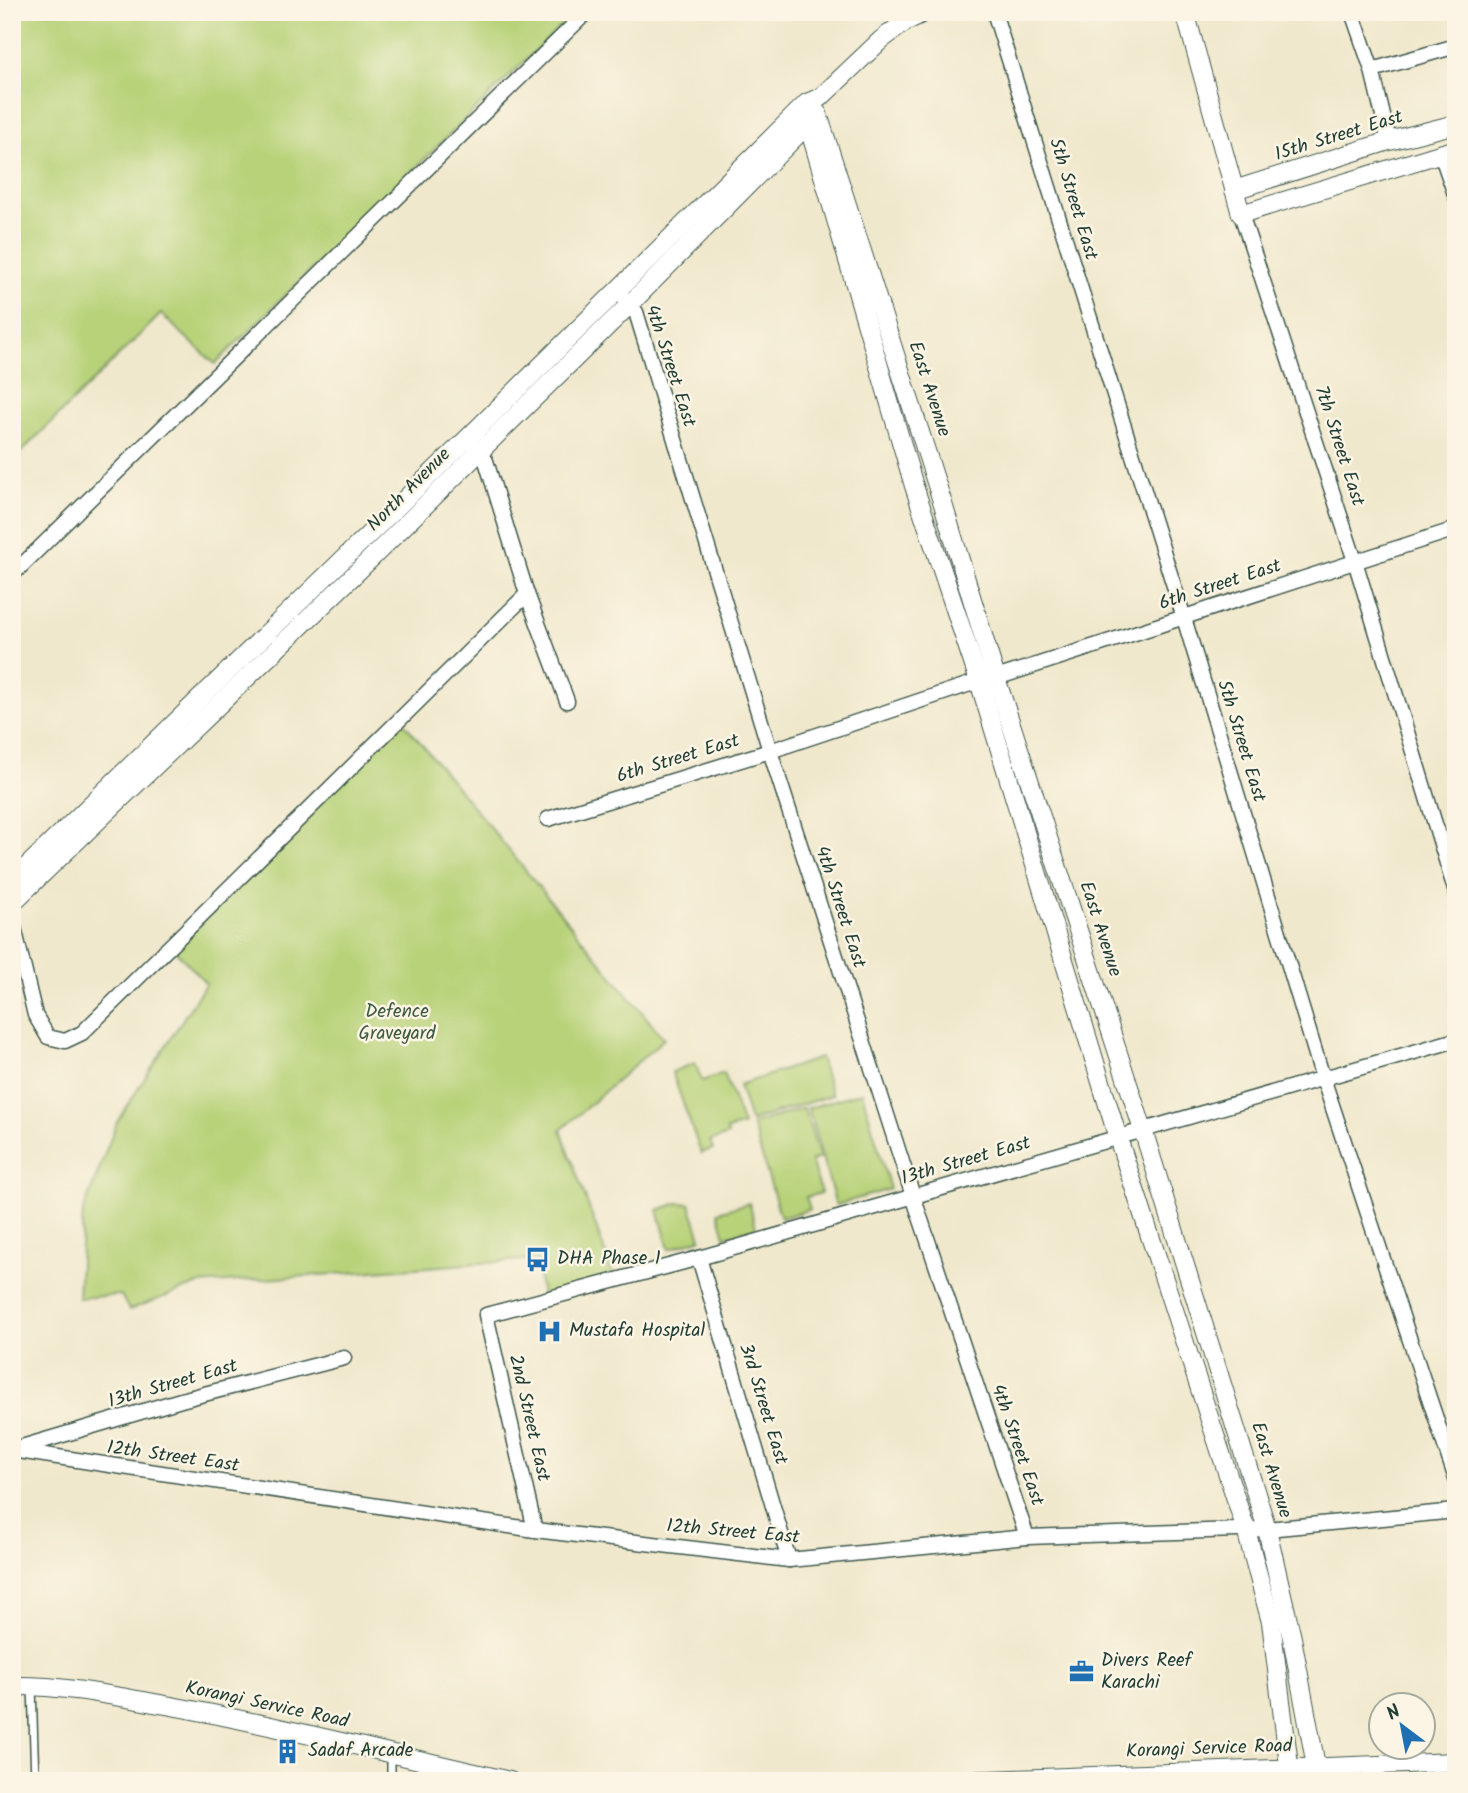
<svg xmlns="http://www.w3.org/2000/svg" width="1468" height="1793" font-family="Kalam,sans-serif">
<rect width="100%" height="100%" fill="#fcf5e5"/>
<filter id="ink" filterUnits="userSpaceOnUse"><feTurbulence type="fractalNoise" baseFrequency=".0143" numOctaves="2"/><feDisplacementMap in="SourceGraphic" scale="14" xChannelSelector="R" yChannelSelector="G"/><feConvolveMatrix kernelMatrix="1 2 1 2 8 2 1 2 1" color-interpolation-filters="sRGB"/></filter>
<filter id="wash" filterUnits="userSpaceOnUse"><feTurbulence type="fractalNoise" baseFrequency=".00686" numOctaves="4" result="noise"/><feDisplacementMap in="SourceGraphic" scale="28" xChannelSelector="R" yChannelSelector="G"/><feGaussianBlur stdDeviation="1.57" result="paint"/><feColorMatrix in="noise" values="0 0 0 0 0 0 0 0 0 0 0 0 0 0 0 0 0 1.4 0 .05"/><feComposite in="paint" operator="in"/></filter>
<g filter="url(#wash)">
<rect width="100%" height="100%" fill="#f0e8cc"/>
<!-- green -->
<g fill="#b7d278" stroke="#6b8856" stroke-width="2">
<polygon points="12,12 575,12 215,364 161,314 12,461"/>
<polygon points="401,719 664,1039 561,1130 615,1280 542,1296 536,1259 199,1284 129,1310 121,1295 78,1298 83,1212 117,1122 206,983 171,946"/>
<polygon points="820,1058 832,1095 750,1121 739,1085"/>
<polygon points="695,1063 702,1081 724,1073 743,1125 727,1130 728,1135 710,1141 713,1149 701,1153 672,1072"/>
<polygon points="862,1092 890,1189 836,1205 808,1108"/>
<polygon points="804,1108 820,1158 811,1161 821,1193 806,1197 810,1209 781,1218 752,1124"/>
<polygon points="678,1203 690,1204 701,1238 669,1249 658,1210"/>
<polygon points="749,1203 756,1228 725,1236 718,1212"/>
</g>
</g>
<g filter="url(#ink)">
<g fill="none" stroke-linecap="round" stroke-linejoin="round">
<defs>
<g id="service">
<polyline points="32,1686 35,1781"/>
<polyline points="391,1754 391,1781"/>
</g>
<g id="minor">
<polyline points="994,12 1184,618 1323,1078 1456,1479"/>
<polyline points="1352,12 1372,70 1389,141"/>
<polyline points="1372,70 1456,46"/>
<polyline points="1441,154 1456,197"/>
<polyline points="1241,214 1355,561 1456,893"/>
<polyline points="624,298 636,312 770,751 913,1196 1027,1537"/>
<polyline points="475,446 486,461 527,594 567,701"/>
<polyline points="12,575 587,12"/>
<polyline points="996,678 1456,529"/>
<polyline points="548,819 770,751 979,681"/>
<polyline points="12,919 35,1015 48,1037 65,1041 82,1033 527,594"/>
<polyline points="699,1258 789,1560"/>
<polyline points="15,1449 181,1400 344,1358"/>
<polyline points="12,1450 535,1530 789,1560 1027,1537 1267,1529 1456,1511"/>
<polyline points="535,1530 486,1315 699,1258 1456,1040"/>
</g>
<g id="tertiary">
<polyline points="1185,12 1241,214 1456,149"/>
<polyline points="807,103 818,114 943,504 996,678 1143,1130 1267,1529 1292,1638 1316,1766 1315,1781"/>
<polyline points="797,113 808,124 914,486 979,681 1118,1138 1246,1530 1271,1622 1291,1781"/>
<polyline points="1234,190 1389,141 1456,124"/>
<polyline points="12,881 468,438 807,103 821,97 881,40 905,22 925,12"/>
<polyline points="12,903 353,576 630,304 813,119"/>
<path d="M12,1686C63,1685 115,1696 166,1705C281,1726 395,1755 510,1781"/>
<polyline points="964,1781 1456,1762"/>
</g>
</defs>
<!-- service casing -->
<use href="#service" stroke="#3e574b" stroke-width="10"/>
<!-- minor casing -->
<use href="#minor" stroke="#3e574b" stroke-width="17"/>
<!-- tertiary casing -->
<use href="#tertiary" stroke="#3e574b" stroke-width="20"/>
<!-- service -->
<use href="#service" stroke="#fff" stroke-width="7"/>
<!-- minor -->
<use href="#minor" stroke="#fff" stroke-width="14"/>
<!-- tertiary -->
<use href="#tertiary" stroke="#fff" stroke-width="18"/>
</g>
</g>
<!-- icons -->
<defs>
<symbol id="bus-bare" viewBox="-9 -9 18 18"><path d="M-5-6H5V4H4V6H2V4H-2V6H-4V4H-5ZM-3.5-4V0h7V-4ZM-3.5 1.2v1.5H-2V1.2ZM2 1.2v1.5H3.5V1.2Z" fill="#1f6fb2" stroke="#fcf5e5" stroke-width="2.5" paint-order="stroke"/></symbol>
<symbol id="hospital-bare" viewBox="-9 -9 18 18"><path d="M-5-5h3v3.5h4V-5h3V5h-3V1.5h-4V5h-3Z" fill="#1f6fb2" stroke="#fcf5e5" stroke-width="2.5" paint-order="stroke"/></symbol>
<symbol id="office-bare" viewBox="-9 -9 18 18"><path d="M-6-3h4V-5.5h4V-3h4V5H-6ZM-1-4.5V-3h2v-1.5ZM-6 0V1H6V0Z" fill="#1f6fb2" stroke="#fcf5e5" stroke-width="2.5" paint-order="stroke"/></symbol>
<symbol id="building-bare" viewBox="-9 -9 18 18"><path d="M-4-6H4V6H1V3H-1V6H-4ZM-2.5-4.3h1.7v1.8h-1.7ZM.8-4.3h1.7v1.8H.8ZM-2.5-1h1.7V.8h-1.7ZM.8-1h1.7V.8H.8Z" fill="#1f6fb2" stroke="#fcf5e5" stroke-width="2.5" paint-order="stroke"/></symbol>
</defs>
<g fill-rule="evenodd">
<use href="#bus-bare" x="520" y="1242" width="35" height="35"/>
<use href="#hospital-bare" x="532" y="1314" width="35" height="35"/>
<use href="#office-bare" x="1064" y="1654" width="35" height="35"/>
<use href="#building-bare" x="270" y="1734" width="35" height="35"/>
</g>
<g text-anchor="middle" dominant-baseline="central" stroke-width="5" stroke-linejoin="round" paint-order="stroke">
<!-- street labels -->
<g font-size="19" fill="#1f3d34" stroke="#fcf5e5">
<text transform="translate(1339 136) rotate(-17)">15th Street East</text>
<text transform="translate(1073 199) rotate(73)">5th Street East</text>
<text transform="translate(670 366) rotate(72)">4th Street East</text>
<text transform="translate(929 389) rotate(72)">East Avenue</text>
<text transform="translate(1339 446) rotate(72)">7th Street East</text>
<text transform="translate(409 490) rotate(-45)">North Avenue</text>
<text transform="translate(1220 585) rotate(-18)">6th Street East</text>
<text transform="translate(1241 741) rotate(73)">5th Street East</text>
<text transform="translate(678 759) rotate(-17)">6th Street East</text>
<text transform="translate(840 907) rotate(72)">4th Street East</text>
<text transform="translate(1100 929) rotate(72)">East Avenue</text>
<text transform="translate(966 1161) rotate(-16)">13th Street East</text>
<text transform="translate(173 1384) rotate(-16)">13th Street East</text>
<text transform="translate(763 1404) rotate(73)">3rd Street East</text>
<text transform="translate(529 1418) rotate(77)">2nd Street East</text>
<text transform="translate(1017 1445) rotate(71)">4th Street East</text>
<text transform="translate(173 1457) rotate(8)">12th Street East</text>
<text transform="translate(1271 1470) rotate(73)">East Avenue</text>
<text transform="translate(733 1532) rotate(5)">12th Street East</text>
<text transform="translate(267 1705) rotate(12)">Korangi Service Road</text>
<text transform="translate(1209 1749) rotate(-2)">Korangi Service Road</text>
</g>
<!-- park labels -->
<g font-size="19" fill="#3d5b42" stroke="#fcf5e5">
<text x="397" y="1012">Defence<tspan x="397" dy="22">Graveyard</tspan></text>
</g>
<!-- poi labels -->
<g font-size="19" fill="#1f3d34" stroke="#fcf5e5" text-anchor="start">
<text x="557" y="1259">DHA Phase 1</text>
<text x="569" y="1331">Mustafa Hospital</text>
<text x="1101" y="1661">Divers Reef<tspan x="1101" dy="22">Karachi</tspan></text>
<text x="308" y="1751">Sadaf Arcade</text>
</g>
</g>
<!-- margin -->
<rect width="1468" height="1793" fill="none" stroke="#fcf5e5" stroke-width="42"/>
<!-- north arrow -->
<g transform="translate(1402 1726) rotate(328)"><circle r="33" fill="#fcf5e5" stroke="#a4ab9e" stroke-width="2"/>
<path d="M0-5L12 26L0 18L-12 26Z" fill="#1f6fb2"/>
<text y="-10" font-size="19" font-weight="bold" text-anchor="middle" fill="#1f3d34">N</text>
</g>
</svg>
